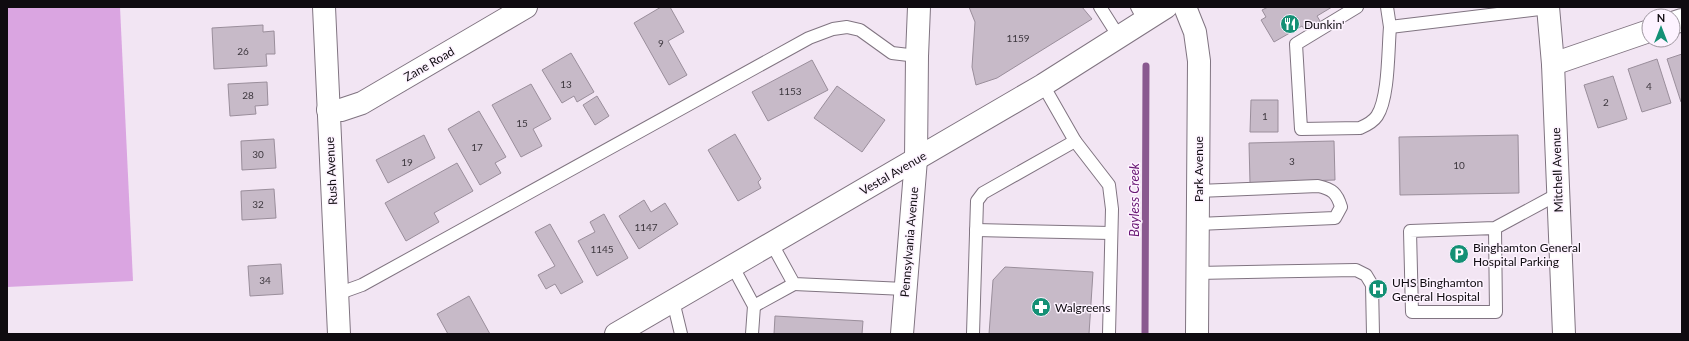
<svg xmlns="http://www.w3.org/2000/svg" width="1689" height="341" font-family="Lato,sans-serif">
<rect width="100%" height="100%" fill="#f2e5f3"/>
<!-- green -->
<polygon fill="#daa5e1" points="7,7 120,7 133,281 7,287"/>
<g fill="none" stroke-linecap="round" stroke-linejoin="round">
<!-- stream -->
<polyline stroke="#89598f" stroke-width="7" points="1145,334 1146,66"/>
</g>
<!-- building -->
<g fill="#c7bac8" stroke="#9a8e9b">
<polygon points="661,7 670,7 684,32 668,41 687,75 669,85 634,23"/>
<polygon points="969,7 1082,7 1092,19 997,78 976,85 972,67 975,22"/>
<polygon points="1268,7 1332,7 1317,16 1320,21 1305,30 1302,26 1274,42 1261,20 1266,17 1262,10"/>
<polygon points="263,25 263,32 274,31 275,54 266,54 267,66 214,69 212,28"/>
<polygon points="571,53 594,92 577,102 574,96 562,103 542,70"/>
<polygon points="1682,54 1682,102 1681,102 1667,59"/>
<polygon points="1657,59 1671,103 1642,112 1628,69"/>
<polygon points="812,60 828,90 768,121 752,92"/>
<polygon points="1613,76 1627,119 1598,128 1584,85"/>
<polygon points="267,82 268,105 255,106 256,114 230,116 228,84"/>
<polygon points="531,84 551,119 533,129 542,146 521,157 492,105"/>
<polygon points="837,86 885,120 862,152 814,118"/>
<polygon points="597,96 609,116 595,125 583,105"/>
<polygon points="1251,100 1278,100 1278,132 1250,132"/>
<polygon points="479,111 506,157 495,163 501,173 480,185 448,129"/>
<polygon points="735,134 761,179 758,182 761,188 738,201 708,150"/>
<polygon points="424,135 435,158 388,183 376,160"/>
<polygon points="1518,135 1519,193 1400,195 1399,137"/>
<polygon points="274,139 276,168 242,170 241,141"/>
<polygon points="1334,141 1335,180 1250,183 1249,143"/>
<polygon points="457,163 473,191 434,213 439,222 406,241 385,203"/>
<polygon points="274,189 276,218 242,220 241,191"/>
<polygon points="644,200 651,212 665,203 678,224 639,249 619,216"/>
<polygon points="604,214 628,258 597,276 578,241 595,232 590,222"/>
<polygon points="550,224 583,282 561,294 555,284 546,289 538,275 555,266 535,232"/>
<polygon points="281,264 283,294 250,296 248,266"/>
<polygon points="1005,267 1093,272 1089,334 989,334 993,280"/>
<polygon points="469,296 490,334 448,334 437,314"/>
<polygon points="775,316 863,321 862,334 774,334"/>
</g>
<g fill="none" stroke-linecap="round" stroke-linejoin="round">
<defs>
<g id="service">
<polyline points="1100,7 1119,37"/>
<polyline points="1137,7 1144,20"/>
<path d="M1357,7L1296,44L1301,129L1360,128C1367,125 1373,122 1377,116C1389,98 1388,49 1390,27"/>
<polyline points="1387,7 1390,27 1548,8"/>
<polyline points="1075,141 1109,185 1112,209 1109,334"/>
<path d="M1198,191L1318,186C1332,189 1337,193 1341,207L1335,218L1198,224"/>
<polyline points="1495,228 1410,231 1412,312 1496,312 1495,228 1558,194"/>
<polyline points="976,230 1111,233"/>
<polyline points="772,244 794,284 905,289"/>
<polyline points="733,267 754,306 752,334"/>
<polyline points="1197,273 1356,270 1366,275 1372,285 1373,334"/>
<polyline points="337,294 362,285 809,38 833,29 847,27 860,30 892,53 917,56"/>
<polyline points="673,301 681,334"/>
<polyline points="754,306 794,284"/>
<polyline points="973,334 977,201 983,193 1075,141 1043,85"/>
</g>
<g id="minor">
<polyline points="324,7 339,334"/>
<polyline points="1548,7 1553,64 1564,334"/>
<polyline points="1673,23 1682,20"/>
<polyline points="1553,64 1649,31"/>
<polyline points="328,110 341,110 362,103 526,7"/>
</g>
<g id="tertiary">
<polyline points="1185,7 1195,32 1199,61 1197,334"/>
<polyline points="616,334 1043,85 1166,7"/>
<polyline points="902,334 916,159 917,56 919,7"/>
</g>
</defs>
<!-- service casing -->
<use href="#service" stroke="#807481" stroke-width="14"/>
<!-- minor casing -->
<use href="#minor" stroke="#807481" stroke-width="24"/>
<!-- tertiary casing -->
<use href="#tertiary" stroke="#807481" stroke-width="24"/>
<!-- service -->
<use href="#service" stroke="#fff" stroke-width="12"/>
<!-- minor -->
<use href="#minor" stroke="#fff" stroke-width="22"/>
<!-- tertiary -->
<use href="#tertiary" stroke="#fff" stroke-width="22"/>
</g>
<!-- icons -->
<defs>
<symbol id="restaurant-disc" viewBox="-11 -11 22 22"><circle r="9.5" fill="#149075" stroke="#fdf3ff"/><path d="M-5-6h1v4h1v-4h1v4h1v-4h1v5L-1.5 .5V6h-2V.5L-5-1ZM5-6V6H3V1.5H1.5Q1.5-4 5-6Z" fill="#fff"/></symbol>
<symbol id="parking-disc" viewBox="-11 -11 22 22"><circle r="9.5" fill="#149075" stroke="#fdf3ff"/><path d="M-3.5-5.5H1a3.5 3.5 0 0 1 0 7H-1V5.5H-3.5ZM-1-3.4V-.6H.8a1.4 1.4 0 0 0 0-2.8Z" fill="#fff"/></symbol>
<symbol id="hospital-disc" viewBox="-11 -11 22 22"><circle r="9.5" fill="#149075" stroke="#fdf3ff"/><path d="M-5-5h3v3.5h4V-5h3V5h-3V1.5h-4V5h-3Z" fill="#fff"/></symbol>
<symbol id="pharmacy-disc" viewBox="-11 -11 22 22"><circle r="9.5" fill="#149075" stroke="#fdf3ff"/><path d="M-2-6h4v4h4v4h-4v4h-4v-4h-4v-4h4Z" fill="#fff"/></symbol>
</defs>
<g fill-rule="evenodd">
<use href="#restaurant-disc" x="1279" y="13" width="22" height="22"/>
<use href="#parking-disc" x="1448" y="243" width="22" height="22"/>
<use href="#hospital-disc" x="1367" y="278" width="22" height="22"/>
<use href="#pharmacy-disc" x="1030" y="296" width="22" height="22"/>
</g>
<g text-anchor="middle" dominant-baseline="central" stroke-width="3" stroke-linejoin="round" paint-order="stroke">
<!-- number labels -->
<g font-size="10" fill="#3d373e">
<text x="1018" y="38">1159</text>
<text x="661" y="43">9</text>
<text x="243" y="51">26</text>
<text x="566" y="84">13</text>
<text x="1649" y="86">4</text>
<text x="790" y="91">1153</text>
<text x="248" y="95">28</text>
<text x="1606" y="102">2</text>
<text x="1265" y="116">1</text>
<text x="522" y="123">15</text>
<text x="477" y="147">17</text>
<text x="258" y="154">30</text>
<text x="1292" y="161">3</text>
<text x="407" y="162">19</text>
<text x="1459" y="165">10</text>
<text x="258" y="204">32</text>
<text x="646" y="227">1147</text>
<text x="602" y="249">1145</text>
<text x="265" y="280">34</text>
</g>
<!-- poi labels -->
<g font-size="12" fill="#0f0b10" stroke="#fdf3ff" text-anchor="start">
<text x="1304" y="24">Dunkin'</text>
<text x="1473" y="247">Binghamton General<tspan x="1473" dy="14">Hospital Parking</tspan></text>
<text x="1392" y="282">UHS Binghamton<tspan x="1392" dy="14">General Hospital</tspan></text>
<text x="1055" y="307">Walgreens</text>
</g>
<!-- street labels -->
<g font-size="12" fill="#0f0b10" stroke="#fdf3ff">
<text transform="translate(429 64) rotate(-30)">Zane Road</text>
<text transform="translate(1198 169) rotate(-90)">Park Avenue</text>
<text transform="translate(1557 170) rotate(-92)">Mitchell Avenue</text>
<text transform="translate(331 171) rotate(-93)">Rush Avenue</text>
<text transform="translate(893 173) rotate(-30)">Vestal Avenue</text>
<text transform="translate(909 242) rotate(-85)">Pennsylvania Avenue</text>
</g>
<!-- water labels -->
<g font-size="13" font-style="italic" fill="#691774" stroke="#fdf3ff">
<text transform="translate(1134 200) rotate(-90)">Bayless Creek</text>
</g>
</g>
<!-- border -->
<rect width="1689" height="341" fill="none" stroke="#0f0b10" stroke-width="16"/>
<!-- north arrow -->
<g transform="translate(1661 28)"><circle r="19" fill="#fdf3ff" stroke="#9e969f"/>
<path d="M0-3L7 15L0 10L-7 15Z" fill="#149075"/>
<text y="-6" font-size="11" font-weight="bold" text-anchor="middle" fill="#0f0b10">N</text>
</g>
</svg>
